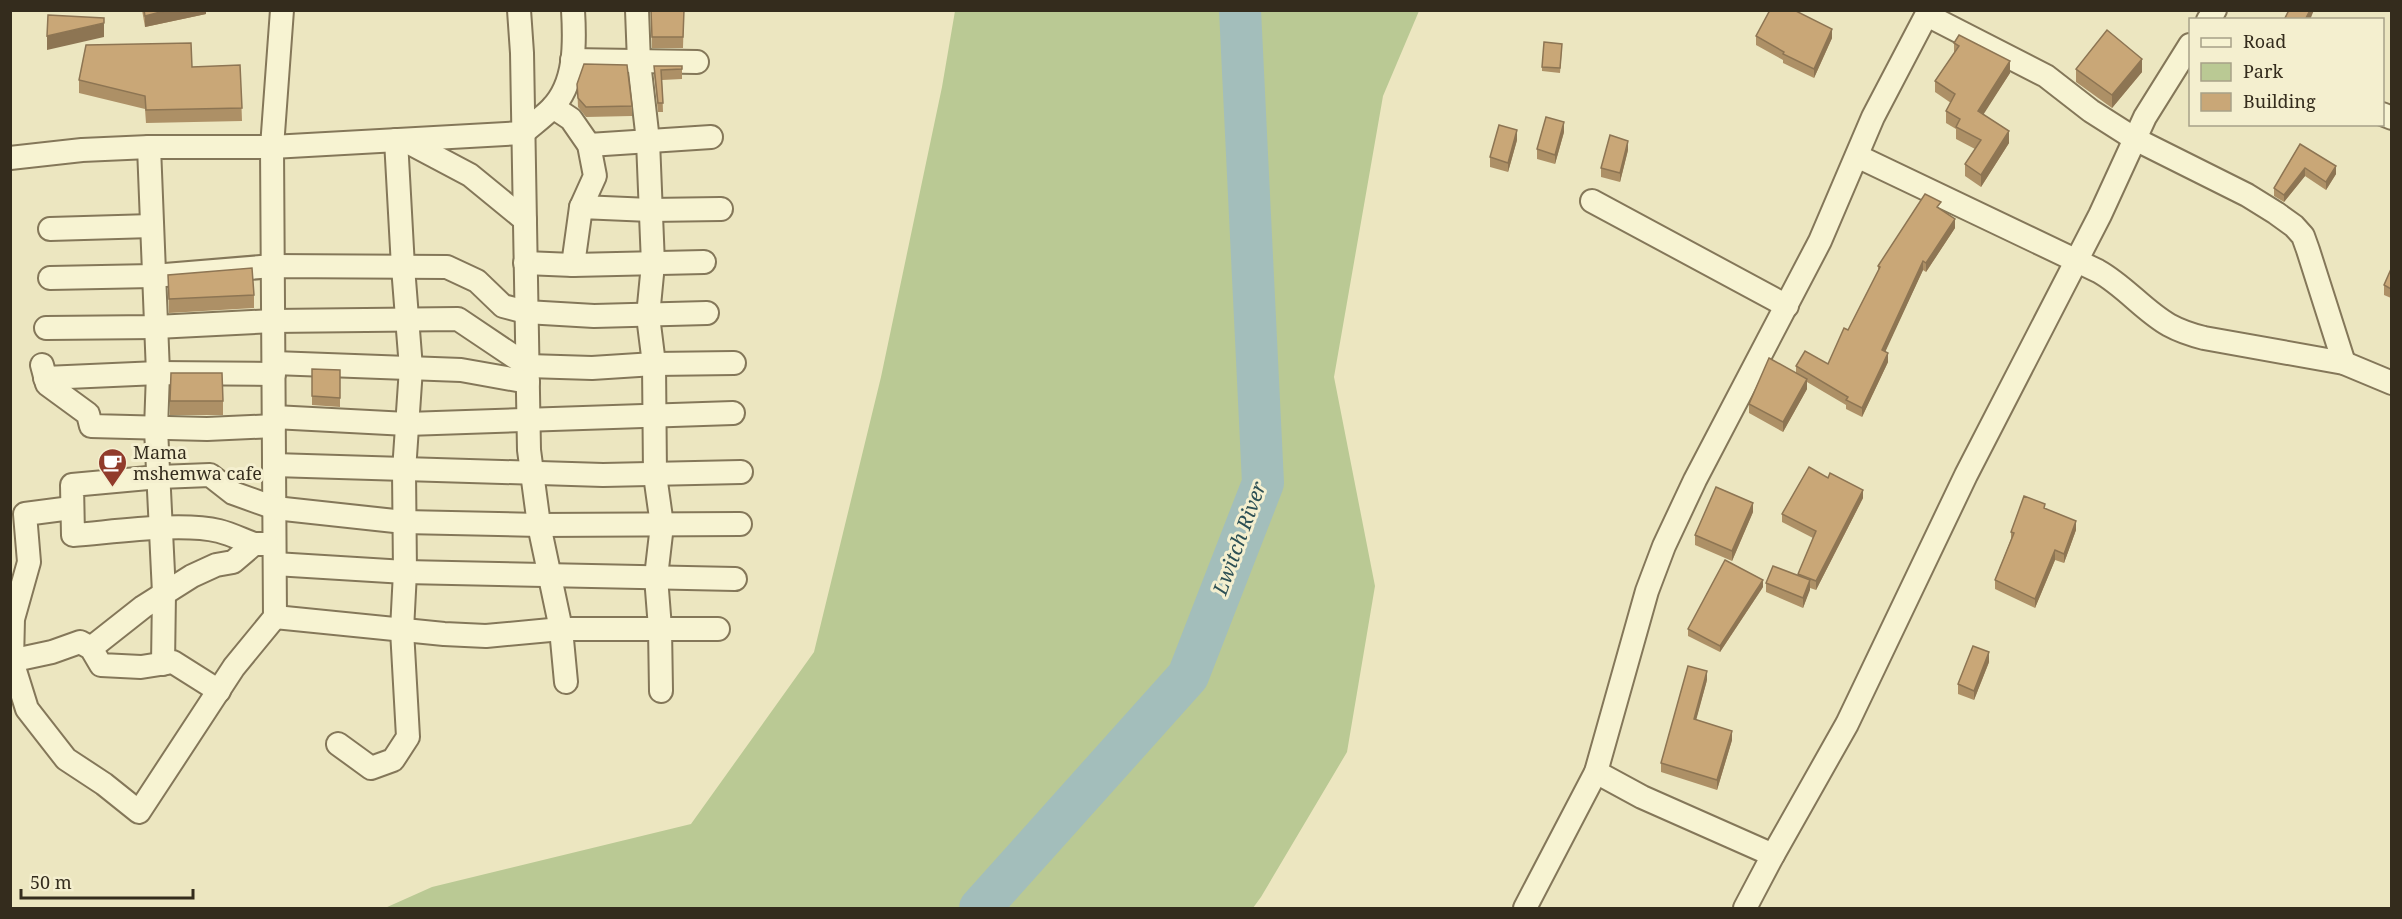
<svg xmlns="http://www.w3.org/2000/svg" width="2402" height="919" font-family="'Noto Serif',serif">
<rect width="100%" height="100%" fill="#ece6c0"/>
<!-- green -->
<polygon fill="#bac994" points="955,11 1419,11 1383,96 1334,377 1375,586 1347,752 1261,897 1253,908 385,908 432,887 691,824 814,652 881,377 942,87"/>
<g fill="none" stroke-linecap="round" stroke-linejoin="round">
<!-- river -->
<polyline stroke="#a3bebb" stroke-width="42" points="980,908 1188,676 1263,483 1240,10"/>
<defs>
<g id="minor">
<polyline points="519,10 522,53 529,450 539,525 561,629 566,682"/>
<polyline points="637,10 639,62 648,141 653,264 648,316 654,364 655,475 662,525 656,577 660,628 661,691"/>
<polyline points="1927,15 2046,76 2091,111 2135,139 2247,195 2276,213 2294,226 2303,236 2308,250 2344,363"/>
<polyline points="2208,20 2215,10"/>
<polyline points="572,60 697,62"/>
<polyline points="553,107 571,119 589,145 595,176 581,207"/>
<polyline points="2382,114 2392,118"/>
<polyline points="404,140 470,175 525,220"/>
<polyline points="589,145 711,137"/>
<polyline points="149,147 158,373 156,429 164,593 163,664"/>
<path d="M1857,156L2098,271C2125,286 2144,311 2169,325C2180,331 2192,335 2204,338L2344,363L2392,383"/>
<path d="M10,158L82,150L149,147H272L523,133C532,125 543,117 551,109C576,84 575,43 573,10"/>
<polyline points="1592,201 1787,306"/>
<polyline points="50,229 152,226"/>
<polyline points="525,263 573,265 704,262"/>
<polyline points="573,265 581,207 650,210 721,209"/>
<polyline points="50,278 153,276 273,266 447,267 477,281 503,306 526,312 594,316 707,313"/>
<polyline points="46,328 156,327 273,321 458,319 528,366 592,368 654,364 734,363"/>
<polyline points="274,363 461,370 528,382"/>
<polyline points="42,365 47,384 88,414 91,426 207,429 274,426"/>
<polyline points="45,378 158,373 274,374"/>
<polyline points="274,417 407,424 733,413"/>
<polyline points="274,465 603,475 741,472"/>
<polyline points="71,508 25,514 29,562 13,619 12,661 27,709 66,759 104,784 139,812 234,667 275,617 272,147 282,10"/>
<path d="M254,544C243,540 231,534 219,531C181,522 114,532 73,535L72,485L159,477L210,475L233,493L275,508L404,522L539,525L740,524"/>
<polyline points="275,564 405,572 735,579"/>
<polyline points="275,617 444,634 486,636 561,629 718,629"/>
<polyline points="91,648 143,607 192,576 216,565 233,562 254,544 267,544"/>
<polyline points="10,661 52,652 80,642 91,648 101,665 141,667 173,662 219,691"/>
<polyline points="338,744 371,768 393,760 408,737 402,630 405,572 404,471 411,368 403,267 396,140"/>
<polyline points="1596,772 1642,797 1773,855"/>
<polyline points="1525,908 1596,772 1647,591 1664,546 1695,480 1820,241 1873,117 1929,10"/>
<polyline points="1745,908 1773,855 1847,724 1966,475 2100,215 2145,117 2190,45"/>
</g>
</defs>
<!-- minor casing -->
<use href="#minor" stroke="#847759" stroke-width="26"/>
<!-- minor -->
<use href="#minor" stroke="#f7f3d2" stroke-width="22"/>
</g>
<!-- wall -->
<g fill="#ad9066">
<polygon points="142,10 206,10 206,14 145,27"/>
<polygon points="651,10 684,10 683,48 652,48"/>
<polygon points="1756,36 1832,38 1814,78 1783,63 1783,60 1756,45"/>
<polygon points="1954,43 2010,73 1983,114 2009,143 1981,187 1965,176 1965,164 1975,149 1956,139 1956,129 1946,123 1946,111 1951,103 1935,92 1935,81 1954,53"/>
<polygon points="1562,48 1560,73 1542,71 1542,67"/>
<polygon points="240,65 242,121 146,123 145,109 79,93 79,80 192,67"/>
<polygon points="654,66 682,66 682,79 662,80 663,112 658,112 654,75"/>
<polygon points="2076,69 2142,72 2112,108 2076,82"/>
<polygon points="577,84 632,106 632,116 586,117 578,107"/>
<polygon points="1564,132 1555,164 1537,159 1537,149"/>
<polygon points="1517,140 1508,172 1490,167 1490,157"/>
<polygon points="2300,144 2336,174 2326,190 2305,176 2284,202 2274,196 2274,188"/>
<polygon points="1628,150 1620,182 1601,177 1601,168"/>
<polygon points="1941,210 1955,228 1926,272 1923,270 1885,351 1888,362 1862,417 1846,409 1846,405 1807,382 1807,389 1783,432 1749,413 1749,404 1796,373 1796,366 1828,364 1848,330 1878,271 1878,266"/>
<polygon points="2391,269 2391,298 2384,295 2384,285"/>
<polygon points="168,275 254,295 254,308 169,313"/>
<polygon points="312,369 340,370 340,407 312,405"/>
<rect x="170" y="401" width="53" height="14"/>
<polygon points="1863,498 1816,590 1810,588 1803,608 1766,592 1766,583 1798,576 1813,538 1782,522 1782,514"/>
<polygon points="2045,508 2076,530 2064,563 2055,560 2035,608 1995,589 1995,580 2011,539 2011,532"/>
<polygon points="1753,512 1732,561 1695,545 1695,535"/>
<polygon points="1763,587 1720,652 1688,636 1688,629"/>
<polygon points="1989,662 1974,700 1958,694 1958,684"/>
<polygon points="1707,680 1696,719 1732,740 1717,790 1661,772 1661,763"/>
</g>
<!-- shaded-wall -->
<g fill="#8d7553">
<polygon points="168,10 206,10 206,14 145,27 145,16"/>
<polygon points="2310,10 2314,10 2310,20 2305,20"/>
<polygon points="104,23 104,37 47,50 47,36"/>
<polygon points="1832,29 1832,38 1814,78 1814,69"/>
<polygon points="2142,59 2142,72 2112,108 2112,95"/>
<polygon points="2010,61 2010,73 1978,123 1978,111"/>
<polygon points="1564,122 1564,132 1555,164 1555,155"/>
<polygon points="1517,130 1517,140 1508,172 1508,163"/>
<polygon points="2009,131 2009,143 1981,187 1981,175"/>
<polygon points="1628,141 1628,150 1620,182 1620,173"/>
<polygon points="2336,166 2336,174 2326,190 2326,182"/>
<polygon points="2305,168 2305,176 2284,202 2284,195"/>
<polygon points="1955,219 1955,228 1926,272 1926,263"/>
<polygon points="1923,261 1923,270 1882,359 1882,350"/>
<polygon points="1888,353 1888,362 1862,417 1862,408"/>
<polygon points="1807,379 1807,389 1783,432 1783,422"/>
<polygon points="1863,490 1863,498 1816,590 1816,581"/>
<polygon points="1753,503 1753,512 1732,561 1732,551"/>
<polygon points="2076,521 2076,530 2064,563 2064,554"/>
<polygon points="2055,550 2055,560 2035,608 2035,599"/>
<polygon points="1763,580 1763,587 1720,652 1720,646"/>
<polygon points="1810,580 1810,590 1803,608 1803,598"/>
<polygon points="1989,652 1989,662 1974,700 1974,691"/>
<polygon points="1707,671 1707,680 1694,728 1694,719"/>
<polygon points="1732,731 1732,740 1717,790 1717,780"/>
</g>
<!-- building -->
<g fill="#c9a777" stroke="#8d7553" stroke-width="1.5">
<polygon points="144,10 168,10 145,16"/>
<polygon points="651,10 684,10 683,37 652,37"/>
<polygon points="1770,10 1794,10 1832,29 1814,69 1783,54 1784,52 1756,36"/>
<polygon points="2289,10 2310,10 2305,20 2284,20"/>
<polygon points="48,15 104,18 104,23 47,36"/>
<polygon points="2107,30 2142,59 2112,95 2076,69"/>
<polygon points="1959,35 2010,61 1978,111 2009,131 1981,175 1965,164 1981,140 1956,127 1960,119 1946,111 1955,94 1935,81 1959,46 1954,43"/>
<polygon points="1544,42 1562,44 1560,68 1542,67"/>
<polygon points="191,43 192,67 240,65 242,108 146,110 145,96 79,80 86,45"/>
<polygon points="584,64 627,65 632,106 586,107 578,98 577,84"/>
<polygon points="654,66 682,66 682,69 661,70 663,103 658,103"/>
<polygon points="1546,117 1564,122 1555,155 1537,149"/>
<polygon points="1499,125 1517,130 1508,163 1490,157"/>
<polygon points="1610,135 1628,141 1620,173 1601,168"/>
<polygon points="2300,144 2336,166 2326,182 2305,168 2284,195 2274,188"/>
<polygon points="1925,194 1941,202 1937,207 1955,219 1926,263 1923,261 1882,350 1888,353 1862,408 1846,400 1848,397 1796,366 1805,351 1828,364 1844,328 1848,330 1880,267 1878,266"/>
<polygon points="252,268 254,295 169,299 168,275"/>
<polygon points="2391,269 2391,289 2384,285"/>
<polygon points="1769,358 1807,379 1783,422 1749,404"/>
<polygon points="312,369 340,370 340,398 312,396"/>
<polygon points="171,373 222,373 223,401 170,401"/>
<polygon points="1809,467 1828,478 1830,473 1863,490 1816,581 1798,574 1816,531 1782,514"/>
<polygon points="1716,487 1753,503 1732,551 1695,535"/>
<polygon points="2024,496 2045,504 2044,508 2076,521 2064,554 2055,550 2035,599 1995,580 2014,533 2011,532"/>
<polygon points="1725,560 1763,580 1720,646 1688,629"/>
<polygon points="1773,566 1810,580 1803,598 1766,583"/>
<polygon points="1973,646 1989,652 1974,691 1958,684"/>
<polygon points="1688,666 1707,671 1694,719 1732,731 1717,780 1661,763"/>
</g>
<!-- icons -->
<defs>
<symbol id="cafe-pin" viewBox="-11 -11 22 30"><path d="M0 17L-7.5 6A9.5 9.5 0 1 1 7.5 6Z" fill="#913b2b" stroke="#f4efcf"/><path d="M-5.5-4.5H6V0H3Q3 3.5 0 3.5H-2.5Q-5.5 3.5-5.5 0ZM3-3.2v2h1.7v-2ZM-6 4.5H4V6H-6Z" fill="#fff"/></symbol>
</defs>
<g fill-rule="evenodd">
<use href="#cafe-pin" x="96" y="446" width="33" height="45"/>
</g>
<g text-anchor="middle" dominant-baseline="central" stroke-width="6" stroke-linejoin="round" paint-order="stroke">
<!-- poi labels -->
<g font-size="18" fill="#342c1d" stroke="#f4efcf" text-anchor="start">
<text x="133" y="452">Mama<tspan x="133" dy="21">mshemwa cafe</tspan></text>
</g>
<!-- water labels -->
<g font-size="20" font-style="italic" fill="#2c4f54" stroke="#f4efcf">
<text transform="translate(1239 538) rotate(-70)">Lwitch River</text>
</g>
</g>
<!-- border -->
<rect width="2402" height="919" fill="none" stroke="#342c1d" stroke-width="24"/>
<!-- legend -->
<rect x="2189" y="18" width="195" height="108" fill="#f4efcf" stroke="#a7a188" stroke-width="1.5"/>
<rect x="2201" y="38" width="30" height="9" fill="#f7f3d2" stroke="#a7a188" stroke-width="1.5"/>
<text x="2243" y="48" font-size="18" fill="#342c1d">Road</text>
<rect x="2201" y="63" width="30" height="18" fill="#bac994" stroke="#a7a188" stroke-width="1.5"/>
<text x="2243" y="78" font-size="18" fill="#342c1d">Park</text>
<rect x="2201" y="93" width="30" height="18" fill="#c9a777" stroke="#a7a188" stroke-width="1.5"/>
<text x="2243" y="108" font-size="18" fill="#342c1d">Building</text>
<!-- scale -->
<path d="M21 889v9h172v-9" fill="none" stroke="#342c1d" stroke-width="3"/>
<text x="30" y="889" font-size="18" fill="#342c1d" stroke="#f4efcf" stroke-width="4.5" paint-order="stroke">50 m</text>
</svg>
